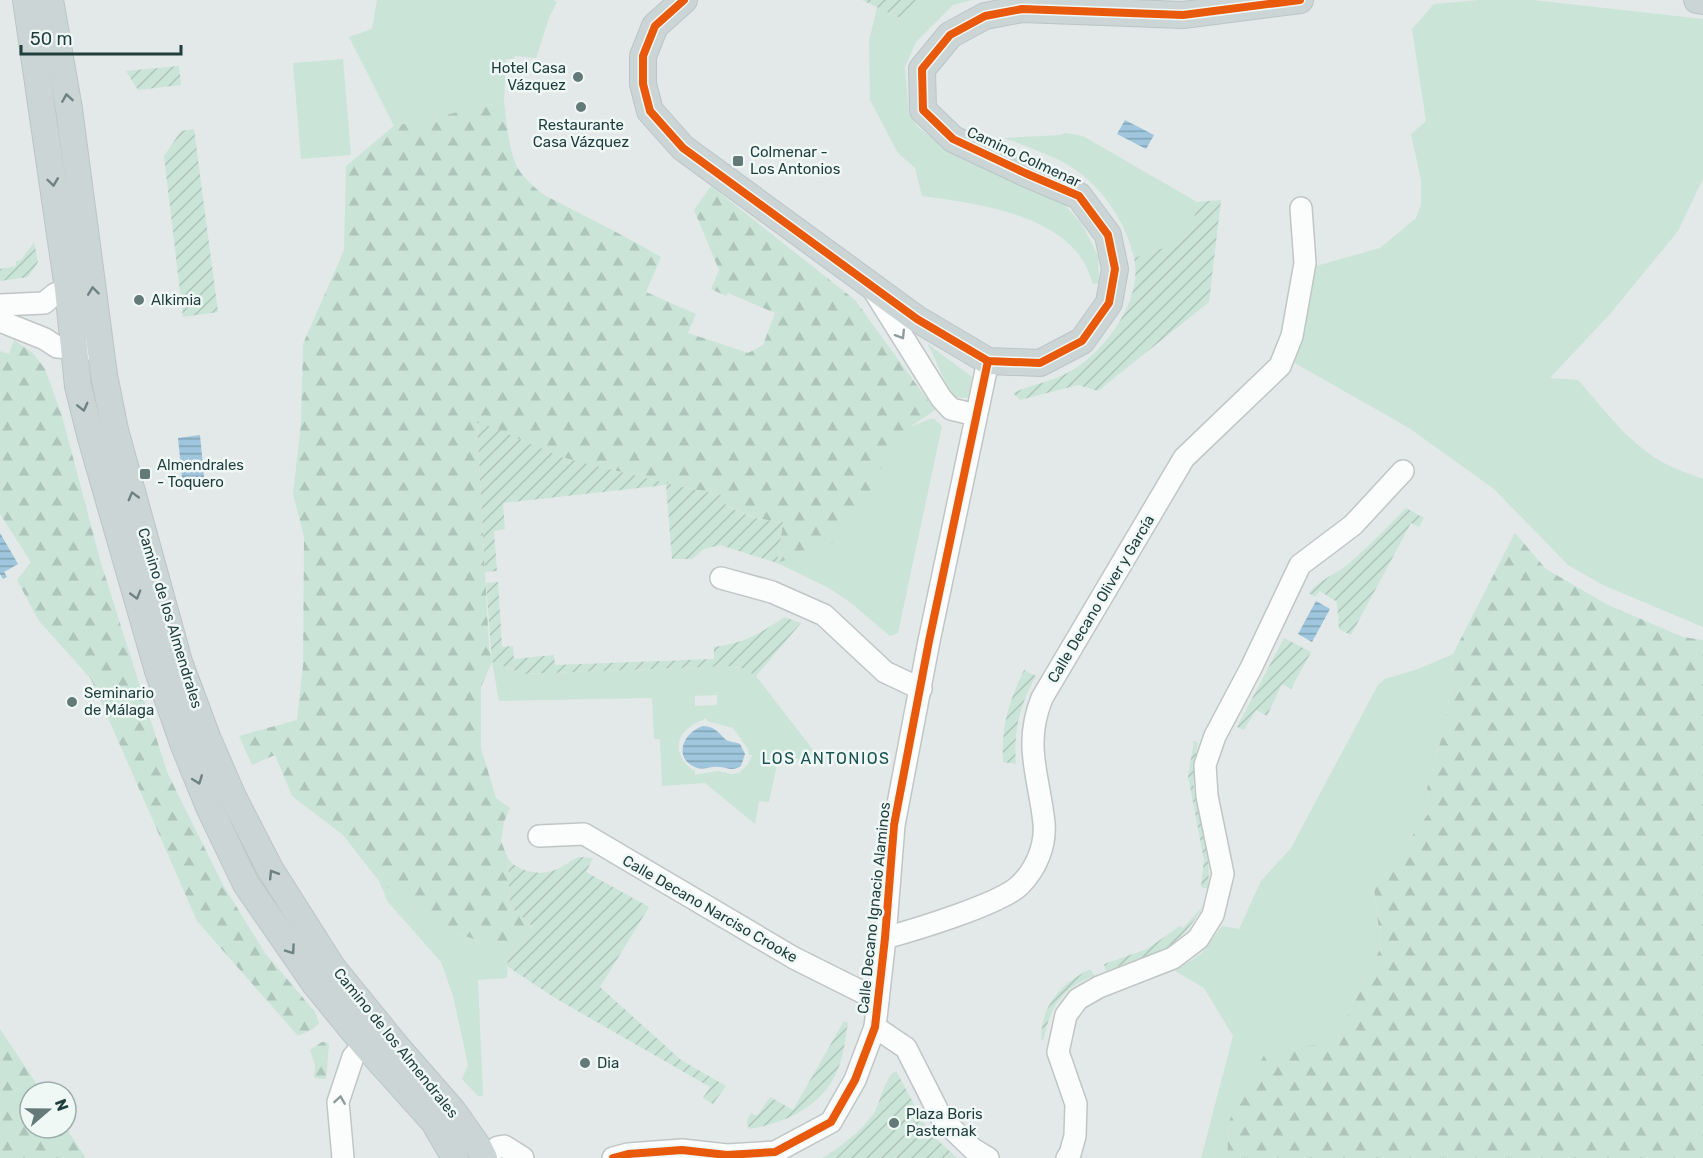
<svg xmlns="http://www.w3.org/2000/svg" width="1703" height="1158" font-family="Rubik,sans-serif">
<defs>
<pattern id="forest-firs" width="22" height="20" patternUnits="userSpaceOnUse" patternTransform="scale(1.5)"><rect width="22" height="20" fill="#cae4d8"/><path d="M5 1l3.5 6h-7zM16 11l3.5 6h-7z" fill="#adc5ba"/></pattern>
<pattern id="garden-furrows" width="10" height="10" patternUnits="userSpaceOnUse" patternTransform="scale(1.5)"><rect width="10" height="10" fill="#cae4d8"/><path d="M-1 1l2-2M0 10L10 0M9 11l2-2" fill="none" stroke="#adc5ba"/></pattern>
<pattern id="water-rules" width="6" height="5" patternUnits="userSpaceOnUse" patternTransform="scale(1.5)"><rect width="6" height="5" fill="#9fc6dc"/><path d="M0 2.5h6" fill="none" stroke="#81a2b4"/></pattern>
</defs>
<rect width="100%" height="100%" fill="#e3e9e8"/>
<!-- grass -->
<g fill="#cae4d8" fill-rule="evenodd">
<polygon points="377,0 554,0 557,2 549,18 536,58 515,56 514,59 506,59 504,102 394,126 349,37 372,29"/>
<path d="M928,0H972L953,5L916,42L905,67L909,114L918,127L951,153L1061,201L1082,224L1098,256L1099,283L1093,284C1090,277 1088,269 1084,262C1054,213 974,203 922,196L915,168L898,153L870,100L869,41L877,7L904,20Z"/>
<path d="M1479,0H1533L1703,19V179L1678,231L1610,314L1550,378L1578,380C1605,410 1631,447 1668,465C1679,471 1692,474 1703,479V627L1603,585L1568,565L1494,489L1409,428L1293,362L1316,266L1380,248L1416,218L1421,204V180L1411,134L1426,121L1412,29L1434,4Z"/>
<polygon points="343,59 351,155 301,159 293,63"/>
<path d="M1065,133L1083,136L1197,202L1192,230L1178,243L1134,258C1126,223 1105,191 1076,170C1058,157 1025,146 1004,138L1060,135Z"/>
<polygon points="928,344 972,377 968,398 952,397"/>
<polygon points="930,419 934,419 942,426 898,633 890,636 851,603 829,588 777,563 783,522 890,435"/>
<polygon points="1453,654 1447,719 1427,788 1431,810 1374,888 1381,947 1334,1044 1229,1121 1227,1158 1201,1158 1233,1036 1204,988 1175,971 1202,953 1222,926 1239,929 1261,881 1291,848 1378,685 1385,679 1418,669"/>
<path d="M492,662L524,674L731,666L744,669L756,676L824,764L779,755L769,802L759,801L755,824L705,783L662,786L660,739H654L652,698L499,701ZM717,695V705L695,706V696ZM706,718L707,721L733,728L748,749L749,755H752L748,764L739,773L732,774L718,771L695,775V771C680,763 672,744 686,730C692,724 701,721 706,718Z"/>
<polygon points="379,881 435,927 474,939 508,960 507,978 478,980 483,1096 478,1096 462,1079 468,1065 453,996 441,962 388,902"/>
</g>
<!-- forest -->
<g fill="url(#forest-firs)">
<path d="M504,102C507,123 508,146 516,165C522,177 537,191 548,197C587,217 623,235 661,257L646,292L696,314L688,333L748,353L763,345L775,313L728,293L726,296L711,289L719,270L694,210L711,186L855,300L935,410L910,427L905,442L879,471L861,511L831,544L777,563L783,522C759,520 746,516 725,504L726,496L674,485L564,458L477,422L489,647L492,662L481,687V748L496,798L510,808L504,822L501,841L508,859L510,906L532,926L508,960L474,939L435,927L379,881L343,835L292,796L275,755L252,765L239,736L297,720L303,665L304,537L293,494L301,424L303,344L344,250L346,166L394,126Z"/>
<polygon points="14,340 33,353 45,369 62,416 101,563 167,772 223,885 265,953 315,1012 319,1023 313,1029 298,1036 197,921 91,679 39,621 17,580 31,562 0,514 0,351 9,354"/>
<polygon points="1515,533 1546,569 1608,605 1683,637 1703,640 1703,1158 1227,1158 1229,1121 1268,1048 1334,1044 1381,947 1374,888 1431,810 1427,788 1447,719 1453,654"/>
<polygon points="0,1029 42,1092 30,1092 30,1128 66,1128 86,1158 0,1158"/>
<polygon points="322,1042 326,1042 329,1044 326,1079 314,1078 315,1065 310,1050"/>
</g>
<!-- garden -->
<g fill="url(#garden-furrows)">
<polygon points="862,0 928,0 904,20"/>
<polygon points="179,66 181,85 138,90 126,71"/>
<polygon points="194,129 218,312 183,317 164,156 181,131"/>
<path d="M1221,200L1209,302L1098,391L1078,385L1020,400L1013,393C1028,386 1045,383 1061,376C1100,360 1144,302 1134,258L1178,243L1192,230L1197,202Z"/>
<polygon points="34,242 38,262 28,277 0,281 0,269 16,266 16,261 21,260"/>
<path d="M477,421L564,458L674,485L726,496L725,504C746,517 759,520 783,522L777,563L720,545L704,549L692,559H672L666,485L503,503L505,529L494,531L497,571L485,572Z"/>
<path d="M1406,508L1424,518L1419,527L1411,523L1351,635L1339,629L1337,602L1320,591L1315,597L1309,593C1319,580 1334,575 1347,565C1368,547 1387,528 1406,508Z"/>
<path d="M498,582L502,647L513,646L514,659L554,655L555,665L714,659V647C746,642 758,635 784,617L801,623L756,676L744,669L731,666L524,674L492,662L486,583Z"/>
<polygon points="1284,638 1311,652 1291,689 1282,684 1267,716 1256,710 1244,730 1237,727"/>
<path d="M1024,670L1036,676C1020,704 1013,732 1016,764L1003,762C1002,723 1008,704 1024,670Z"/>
<path d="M1194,741L1198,743C1195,758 1193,773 1194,789C1199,824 1212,853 1208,889L1201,887L1204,860L1188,776Z"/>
<path d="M579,857L593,858L586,872L649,907L600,987L681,1060L726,1086L713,1104L703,1098L710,1087L555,998L507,966L508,960L532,926L510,906L508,859C520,873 542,876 558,869C566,865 571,860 579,857Z"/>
<path d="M1203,906C1193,924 1182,938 1165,949L1106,971L1104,964L1147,949L1180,926L1183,928Z"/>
<path d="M1091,969L1094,976C1064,986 1049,1008 1044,1039L1041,1040C1041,1005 1061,983 1091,969Z"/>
<path d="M844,1021L848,1023C845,1038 844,1055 838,1069C823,1106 786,1123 750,1129C745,1123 747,1119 751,1113L757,1116L770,1097L793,1110Z"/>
<path d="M896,1071L929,1132L957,1158H823C841,1146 862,1131 874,1113C882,1100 883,1079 896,1071Z"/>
</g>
<!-- water -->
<g fill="url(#water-rules)">
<polygon points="1125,120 1154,135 1146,149 1117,134"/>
<polygon points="200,435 205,486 183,488 178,438"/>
<polygon points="0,533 18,564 4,572 7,577 3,579 0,574"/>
<polygon points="1316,601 1330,609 1312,642 1298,634"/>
<path d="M703,726C715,727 717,731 725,739C728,742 735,742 740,744L745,754L741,766C731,772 728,767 719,767C710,766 704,771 695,767C673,758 683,732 703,726Z"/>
</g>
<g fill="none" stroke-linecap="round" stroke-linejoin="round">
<defs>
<g id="minor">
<polyline points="874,291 941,398 951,409 976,415"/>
<polyline points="0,305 44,303 55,294 68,289"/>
<polyline points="0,321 45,339 57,347 88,349"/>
<polyline points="721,578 772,592 824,615 885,672 921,689"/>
<polyline points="539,836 584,834 794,958 878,1000"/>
<path d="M885,938C914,930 1001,904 1020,885C1036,869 1046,846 1044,823C1039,776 1023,745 1042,698L1184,458L1280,366L1292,336L1305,263L1301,208"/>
<polyline points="875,1027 906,1048 942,1119 973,1149 988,1158"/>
<polyline points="343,1158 338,1102 353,1057 364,1044"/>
<polyline points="481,1158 498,1147 504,1146 523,1158"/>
<polyline points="613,1158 628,1154 682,1150 727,1155 775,1152 831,1122 855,1080 875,1027 885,938 894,825 929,641 988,361"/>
<polyline points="1067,1158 1070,1154 1075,1136 1076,1104 1058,1052 1066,1015 1078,999 1099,987 1173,958 1198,939 1213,915 1223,874 1207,796 1205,765 1215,736 1251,668 1300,565 1353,525 1403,471"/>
</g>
<g id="major">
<polyline points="26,0 68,289 78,386 91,438 158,671 183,743 209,807 246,884 315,984 364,1044 434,1122 455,1158"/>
<polyline points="50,0 69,109 104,375 115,430 179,662 207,737 233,797 270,869 332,967 397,1047 453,1111 479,1148 484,1158"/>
<polyline points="684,0 655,26 643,56 643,84 650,111 683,148 917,319 988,361 1040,363 1082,341 1109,303 1115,269 1108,235 1079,196 1025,173 953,139 923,110 922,69 950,35 985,16 1022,9 1183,15 1300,0"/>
<polyline points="1697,0 1703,1"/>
</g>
</defs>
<!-- minor casing -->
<use href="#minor" stroke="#c0c6c5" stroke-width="24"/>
<!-- major casing -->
<use href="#major" stroke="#bbc5c5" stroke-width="28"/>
<!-- minor -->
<use href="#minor" stroke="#fbfcfc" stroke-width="21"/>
<!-- major -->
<use href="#major" stroke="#ccd5d5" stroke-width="26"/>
<defs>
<g id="cycleway">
<polyline points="684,0 655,26 643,56 643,84 650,111 683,148 917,319 988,361 1040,363 1082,341 1109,303 1115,269 1108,235 1079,196 1025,173 953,139 923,110 922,69 950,35 985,16 1022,9 1183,15 1300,0"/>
<polyline points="613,1158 628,1154 682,1150 727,1155 775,1152 831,1122 855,1080 875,1027 885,938 894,825 929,641 988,361"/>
</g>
</defs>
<!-- cycleway casing -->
<use href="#cycleway" stroke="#f0f8f6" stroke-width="11"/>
<!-- cycleway -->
<use href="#cycleway" stroke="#e8590c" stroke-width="8"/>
</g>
<!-- one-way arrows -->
<defs><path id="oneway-chevron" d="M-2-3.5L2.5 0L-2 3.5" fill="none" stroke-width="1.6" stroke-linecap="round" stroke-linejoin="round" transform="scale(1.5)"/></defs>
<g stroke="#6d8281">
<use href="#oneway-chevron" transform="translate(67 98) rotate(-99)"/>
<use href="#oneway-chevron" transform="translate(53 182) rotate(82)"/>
<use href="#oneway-chevron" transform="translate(93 291) rotate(-97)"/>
<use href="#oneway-chevron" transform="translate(83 407) rotate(76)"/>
<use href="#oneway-chevron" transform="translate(133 496) rotate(-105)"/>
<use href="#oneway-chevron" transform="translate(136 595) rotate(74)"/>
<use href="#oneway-chevron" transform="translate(198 780) rotate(69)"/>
<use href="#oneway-chevron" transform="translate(273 874) rotate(-122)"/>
<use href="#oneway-chevron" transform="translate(291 950) rotate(55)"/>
</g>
<g stroke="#8d9d9c">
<use href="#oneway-chevron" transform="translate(901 335) rotate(58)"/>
<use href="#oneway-chevron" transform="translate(340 1100) rotate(-81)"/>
</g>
<!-- markers -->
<g fill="#647a79" stroke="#f0f8f6" stroke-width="2">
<circle cx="578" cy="77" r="6"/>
<circle cx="581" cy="107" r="6"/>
<rect x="732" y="155" width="12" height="12" rx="3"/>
<circle cx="139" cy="300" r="6"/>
<rect x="139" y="468" width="12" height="12" rx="3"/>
<circle cx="72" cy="702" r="6"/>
<circle cx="585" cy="1063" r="6"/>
<circle cx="894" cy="1123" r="6"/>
</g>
<g text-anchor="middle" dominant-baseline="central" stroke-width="5" stroke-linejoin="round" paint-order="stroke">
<!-- poi labels -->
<g font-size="15" fill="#1f3e3d" stroke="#f0f8f6" text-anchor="start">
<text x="566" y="68" text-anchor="end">Hotel Casa<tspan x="566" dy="17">Vázquez</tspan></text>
<text x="581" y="125" text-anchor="middle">Restaurante<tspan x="581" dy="17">Casa Vázquez</tspan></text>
<text x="750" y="152">Colmenar -<tspan x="750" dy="17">Los Antonios</tspan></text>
<text x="151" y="300">Alkimia</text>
<text x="157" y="465">Almendrales<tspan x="157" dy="17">- Toquero</tspan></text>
<text x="84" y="693">Seminario<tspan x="84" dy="17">de Málaga</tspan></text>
<text x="597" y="1063">Dia</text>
<text x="906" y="1114">Plaza Boris<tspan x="906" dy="17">Pasternak</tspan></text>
</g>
<!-- street labels -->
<g font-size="15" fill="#1f3e3d" stroke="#f0f8f6">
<text transform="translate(1024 157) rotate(25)">Camino Colmenar</text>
<text transform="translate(1101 599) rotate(-59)">Calle Decano Oliver y García</text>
<text transform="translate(170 618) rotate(73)">Camino de los Almendrales</text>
<text transform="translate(874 908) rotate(-84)">Calle Decano Ignacio Alaminos</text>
<text transform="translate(710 909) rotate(30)">Calle Decano Narciso Crooke</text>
<text transform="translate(396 1043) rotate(51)">Camino de los Almendrales</text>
</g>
<!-- neighbourhood labels -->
<g font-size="16" letter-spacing="1.5" fill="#195251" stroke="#f0f8f6">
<text x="826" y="758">LOS ANTONIOS</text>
</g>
</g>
<!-- north arrow -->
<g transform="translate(48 1110) rotate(70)"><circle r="28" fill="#f0f8f6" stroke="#9caeac" stroke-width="1.5"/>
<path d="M0-4.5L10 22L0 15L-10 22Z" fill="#647a79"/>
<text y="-9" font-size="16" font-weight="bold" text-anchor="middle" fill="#1f3e3d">N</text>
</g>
<!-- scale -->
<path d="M21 45v9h160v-9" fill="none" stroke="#1f3e3d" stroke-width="3"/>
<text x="30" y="45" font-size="18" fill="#1f3e3d" stroke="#f0f8f6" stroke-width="4.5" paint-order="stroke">50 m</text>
</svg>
